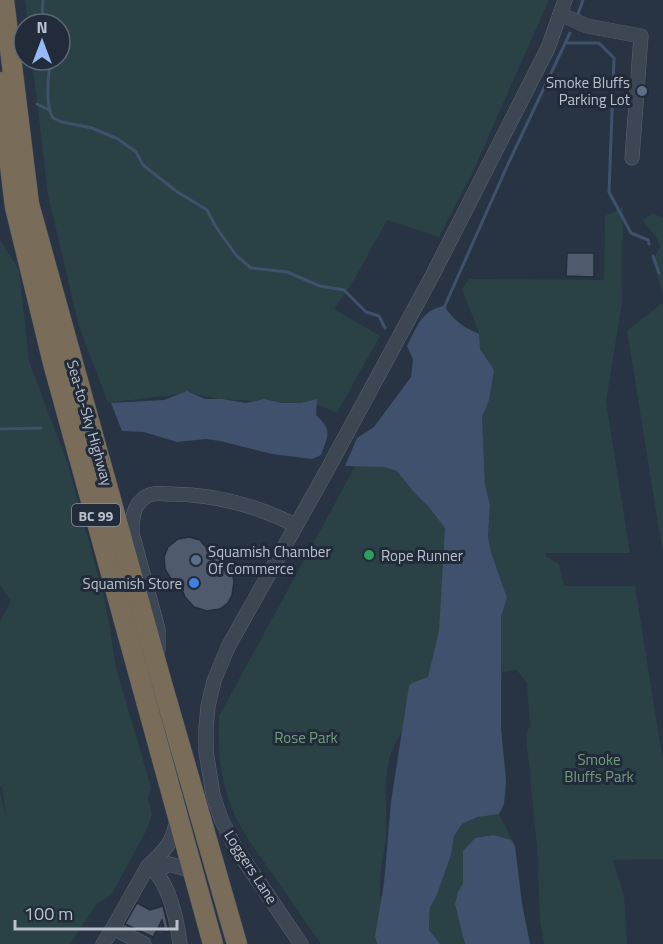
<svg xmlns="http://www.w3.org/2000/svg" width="663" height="944" font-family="'Titillium Web',sans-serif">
<rect width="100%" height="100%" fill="#283444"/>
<!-- green -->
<g fill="#2a4145" fill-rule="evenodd">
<polygon points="25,0 549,0 471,176 439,237 387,220 354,280 334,309 380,336 337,413 316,404 220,399 188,393 108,403 79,326 48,195 32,60 60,60 60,24 28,24"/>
<path d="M623,207L622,303L606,402L630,553H546L545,556L559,564L564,586H635L663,762V859L613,860L624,896L627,944H544L540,921L537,848L526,735L530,725L527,684L517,670L502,672C500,689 500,709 501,727C502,756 513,787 499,814L515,846L522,904L530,944H414L451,855L454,836L462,824L483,816L500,645L501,617L507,598L491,552L488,536L490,505L485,484L482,417L488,402L491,366L479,349L409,342C418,324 423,310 444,306C453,320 463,327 479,333L462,289L469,279L604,280L605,216Z"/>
<path d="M652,213L663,218V296L653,261L660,247C657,233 650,232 643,220Z"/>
<polygon points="0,240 19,270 29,361 68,465 106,604 116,668 151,787 148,799 152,815 147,829 112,894 97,904 70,944 0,944 0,791 7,821 2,788 0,786 0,621 11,601 0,585"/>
<polygon points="662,303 663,305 663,554 627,331"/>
<path d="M358,461L402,470L452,523L450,575L400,944H321C304,920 288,896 271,872C255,849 236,825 228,797C219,770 218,744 219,716ZM402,732L391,802L390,837L381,899C377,879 384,857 386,838C388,803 379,762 402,732Z"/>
</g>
<!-- water -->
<g fill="#3f516c">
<path d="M444,306C454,320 463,328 479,334L480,349L494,370L489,400L482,417L485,484L490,505L488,536L491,552L507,598L501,617V728L506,781L504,804L499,814L478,817L462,824L454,836L451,855L436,897L430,907L429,916V930L440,944H377L375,936L384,884L391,802L409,686L412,683L428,677L439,631L445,528L428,506L413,491L397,471L384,467L345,466L357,438L374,427L411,377L413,359L407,346C417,328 421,310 444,306Z"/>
<path d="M187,391L205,399H222L246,403L264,399L282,403H301L317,399L316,415C333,431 328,435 321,455L312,459L272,454L220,441L206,439L177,442L144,432L122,431L111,403L164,400Z"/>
<polygon points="494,835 511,840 515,846 522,904 530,944 465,944 455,904 458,892 463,883 463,851 475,838"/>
</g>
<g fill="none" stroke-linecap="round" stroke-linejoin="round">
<!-- stream -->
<g stroke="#3f516c" stroke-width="3">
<polyline points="578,14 583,0"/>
<polyline points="42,24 43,0"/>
<polyline points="565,43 599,43 614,58 609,192 631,233 648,240 649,244"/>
<path d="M51,60C48,73 45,107 53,118L62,122L92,128L118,139L136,152L143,165L176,191L207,210L216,227L236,255L251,268L287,272L320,286L344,290L366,312L379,316L385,328"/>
<polyline points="37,104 49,110"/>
<polyline points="653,256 659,273"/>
<polyline points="443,310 508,164 570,33"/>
<polyline points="0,429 41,428"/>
</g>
</g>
<!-- building -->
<g fill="#4f5b6c" stroke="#232d3b" stroke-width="1.5">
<polygon points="567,253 594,253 594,277 566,276"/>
<polygon points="189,537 200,540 210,552 221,556 237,570 232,571 234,582 232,595 228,603 220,609 207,611 194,607 185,597 179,582 174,582 171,579 165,569 164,557 168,547 178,539"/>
<polygon points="137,903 150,910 163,906 169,931 165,932 162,920 153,937 125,924"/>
</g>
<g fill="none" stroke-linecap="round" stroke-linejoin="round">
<defs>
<g id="minor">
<polyline points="560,14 587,26 641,36 632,158"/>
<path d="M158,650V629L132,533C132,519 133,504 147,496C153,492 162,494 170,494C214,494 255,505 295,525"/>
<path d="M148,866C165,851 173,842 177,819"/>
<polyline points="157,871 169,864 193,871"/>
<polyline points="103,944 113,928"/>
<path d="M144,944L113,928L148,866C169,879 177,921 180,944"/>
<polyline points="301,944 235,847 221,819 213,795 206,751 206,729 208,706 214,681 228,647 325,474 431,278 548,48 565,0"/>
</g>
<g id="highway">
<polyline points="4,0 29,204 159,673 237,944"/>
<polyline points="0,82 15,207 53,363 213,944"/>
</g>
</defs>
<!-- minor casing -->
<use href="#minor" stroke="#5b6471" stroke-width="15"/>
<!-- highway casing -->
<use href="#highway" stroke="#47515e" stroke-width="21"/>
<!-- minor -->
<use href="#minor" stroke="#3d4653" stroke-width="14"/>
<!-- highway -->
<use href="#highway" stroke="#796d5a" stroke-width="20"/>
</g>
<!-- markers -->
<g fill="#5c6f8a" stroke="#212b39" stroke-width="2">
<circle cx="642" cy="91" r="6"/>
<circle cx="196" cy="560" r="6"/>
</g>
<circle fill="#2e9e5b" stroke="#212b39" stroke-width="2" cx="369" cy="555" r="6"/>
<circle fill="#3f7fe0" stroke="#212b39" stroke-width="2" cx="194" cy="583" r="6"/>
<g text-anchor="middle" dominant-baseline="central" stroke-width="6" stroke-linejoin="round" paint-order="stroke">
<!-- shield labels -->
<rect fill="#212b39" stroke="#8c94a1" stroke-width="1.5" x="72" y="504" width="48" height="22" rx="4.5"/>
<g font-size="14" font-weight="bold" fill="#bac1cd">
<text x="96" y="515">BC 99</text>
</g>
<!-- poi labels -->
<g font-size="15" fill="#bac1cd" stroke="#212b39" text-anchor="end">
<text x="630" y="82">Smoke Bluffs<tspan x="630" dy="17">Parking Lot</tspan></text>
<text x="208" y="551" text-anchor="start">Squamish Chamber<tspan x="208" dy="17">Of Commerce</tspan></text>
<text x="381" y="555" text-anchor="start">Rope Runner</text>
<text x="182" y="583">Squamish Store</text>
</g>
<!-- street labels -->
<g font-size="15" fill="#bac1cd" stroke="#212b39">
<text transform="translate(90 423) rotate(74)">Sea-to-Sky Highway</text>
<text transform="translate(251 867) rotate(57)">Loggers Lane</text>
</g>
<!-- park labels -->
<g font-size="15" fill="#729d7c" stroke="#212b39">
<text x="306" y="737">Rose Park</text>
<text x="599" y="759">Smoke<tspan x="599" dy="17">Bluffs Park</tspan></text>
</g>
</g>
<!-- north arrow -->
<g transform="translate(42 42)"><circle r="28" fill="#212b39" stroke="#5e6774" stroke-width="1.5"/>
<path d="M0-4.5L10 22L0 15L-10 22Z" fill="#96baf6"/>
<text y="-9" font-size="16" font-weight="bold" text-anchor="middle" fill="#bac1cd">N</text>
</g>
<!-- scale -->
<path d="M15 920v9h162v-9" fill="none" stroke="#bac1cd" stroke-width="3"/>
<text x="24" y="920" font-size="18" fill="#bac1cd" stroke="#212b39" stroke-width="4.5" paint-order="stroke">100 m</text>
</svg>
